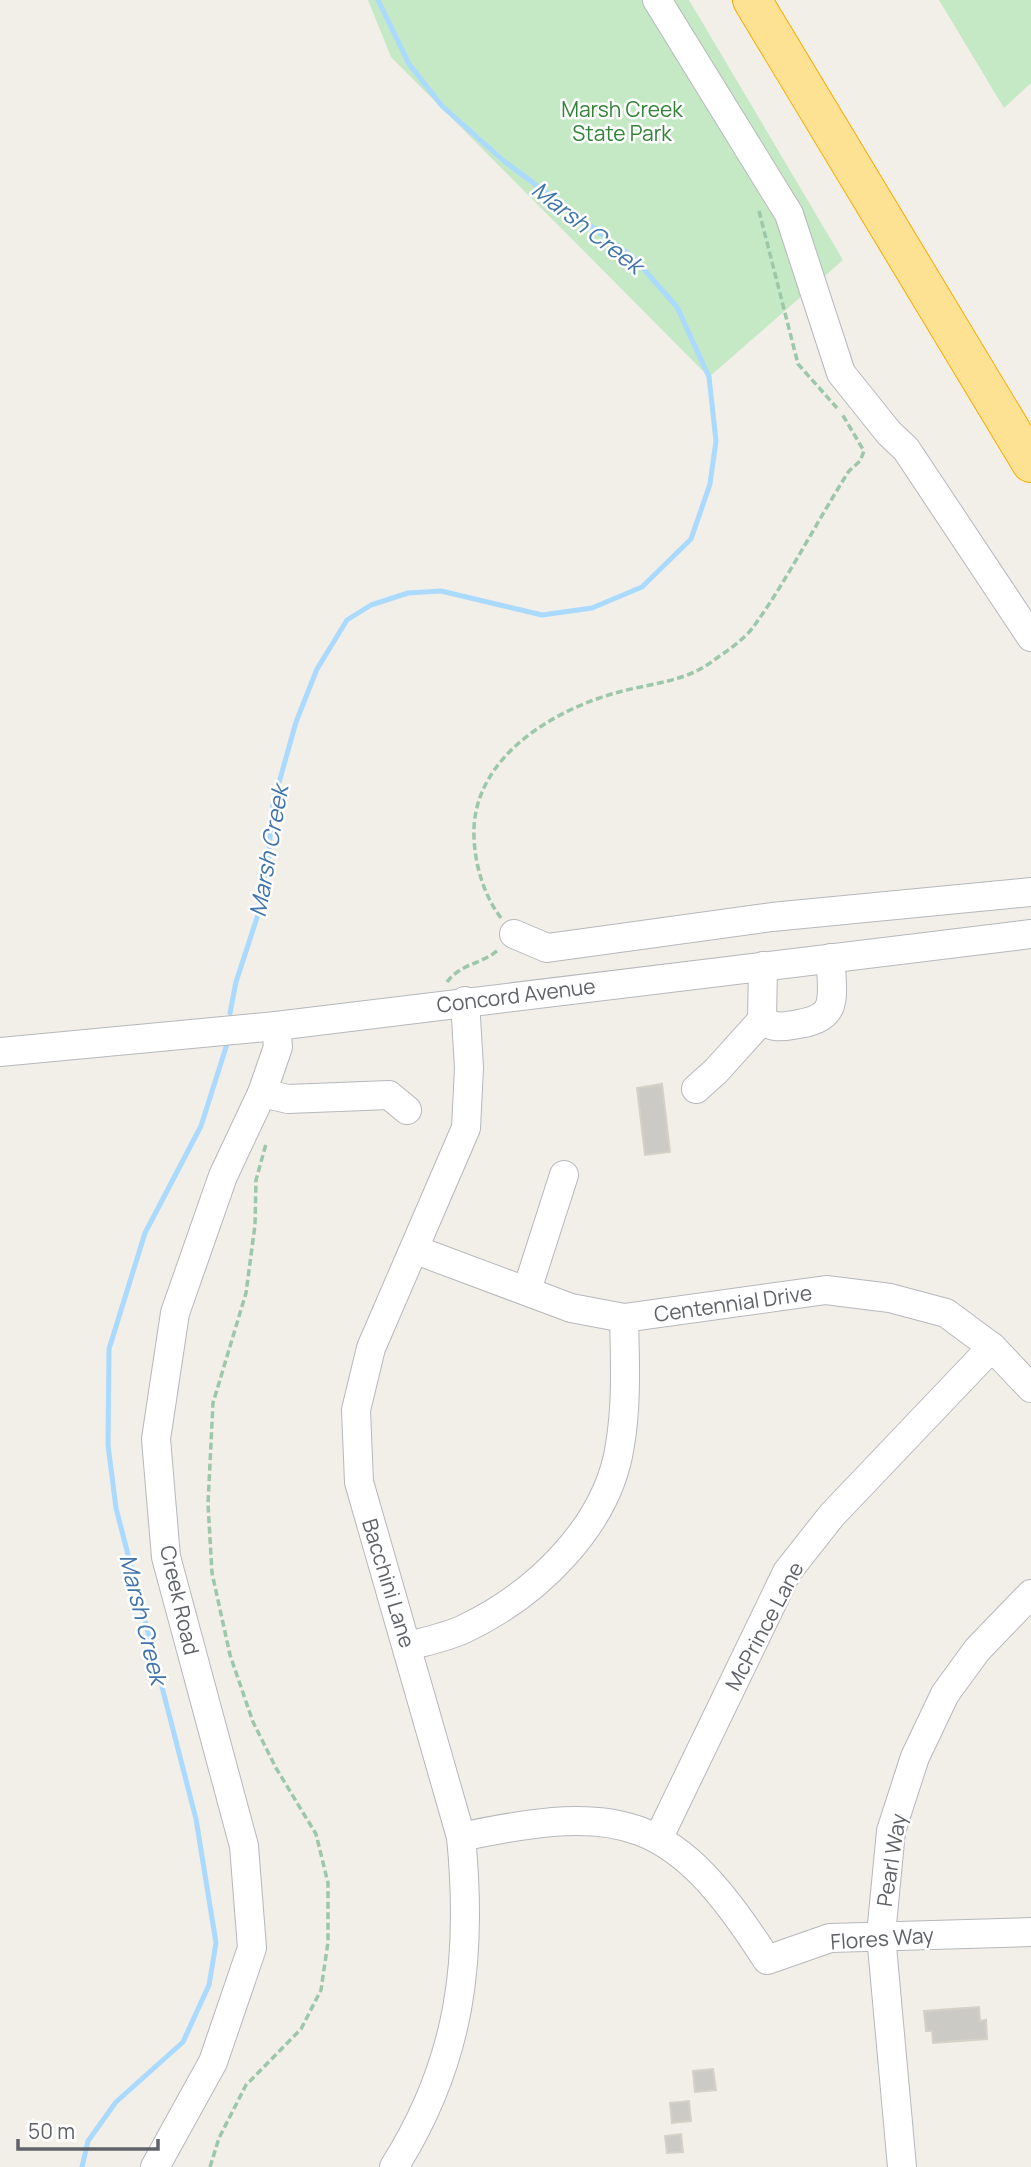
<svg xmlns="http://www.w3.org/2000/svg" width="1031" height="2167" font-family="Manrope,sans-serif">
<rect width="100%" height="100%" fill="#f1efe8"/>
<!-- green -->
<g fill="#c5e8c5">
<polygon points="368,0 689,0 843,260 709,377 391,57"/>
<polygon points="939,0 1031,0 1031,83 1004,108"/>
</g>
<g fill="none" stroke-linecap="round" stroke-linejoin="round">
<!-- stream -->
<g stroke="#aadaff" stroke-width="5">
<polyline points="230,1013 236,982 265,893 273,804 296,722 317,669 347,620 371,605 408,593 441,591 542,615 592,608 642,587 691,539 710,484 716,441 709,377 677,307 634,258 505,162 442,106 409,64 378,0"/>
<polyline points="82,2167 88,2141 116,2102 183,2042 209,1985 216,1943 196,1819 116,1508 108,1445 109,1349 145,1233 201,1126 227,1044"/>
</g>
</g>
<!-- building -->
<g fill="#cccac5" stroke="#d6d1c6" stroke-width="2">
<polygon points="662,1084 670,1152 645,1155 637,1088"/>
<polygon points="979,2007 980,2021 986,2020 987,2039 933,2043 932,2031 926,2031 924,2011"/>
<polygon points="713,2069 716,2090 695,2092 693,2071"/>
<polygon points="689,2101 691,2121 672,2123 670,2103"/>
<polygon points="681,2134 683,2152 667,2153 665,2136"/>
</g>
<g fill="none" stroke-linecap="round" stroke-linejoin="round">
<defs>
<g id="minor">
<polyline points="657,0 789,214 841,373 889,433 906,449 1031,637"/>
<polyline points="514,934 547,948 772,917 1031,892"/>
<path d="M762,1020C772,1028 781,1027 793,1025C842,1018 831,999 831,958"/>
<polyline points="0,1052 276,1026 1031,934"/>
<polyline points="696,1089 716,1071 762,1020 763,966"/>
<polyline points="262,1093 288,1099 389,1095 407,1110"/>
<polyline points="416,1250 571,1308 624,1318 826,1290 890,1298 946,1313 992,1347 1031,1388"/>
<polyline points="527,1290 564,1175"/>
<path d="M408,1646C427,1641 447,1637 464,1629C536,1595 608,1526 620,1445C627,1403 625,1361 624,1318"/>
<path d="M461,1837C624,1802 675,1816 767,1960L830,1938L1031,1932"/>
<polyline points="659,1837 787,1572 832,1515 992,1347"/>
<polyline points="155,2167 213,2062 252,1948 244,1846 166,1557 156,1439 175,1313 223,1176 262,1093 278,1047 276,1026"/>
<path d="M394,2167C461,2061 473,1959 461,1837L359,1482L356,1410L371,1348L466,1128L469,1068L465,1001"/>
<polyline points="902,2167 881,1935 891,1831 915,1757 945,1694 977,1650 1031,1594"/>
</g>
<polyline id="highway" points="752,0 1031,463"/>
</defs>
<!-- minor casing -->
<use href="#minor" stroke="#b5b8bc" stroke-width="30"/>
<!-- highway casing -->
<use href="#highway" stroke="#f9ab00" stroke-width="40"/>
<!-- path -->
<g stroke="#9cc7a9" stroke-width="3.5" stroke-dasharray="7 3.5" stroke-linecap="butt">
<polyline points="759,211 798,364 837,408"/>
<path d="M501,918C482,893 473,858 474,828C477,755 555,709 619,692C652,683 686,682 714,660C727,651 745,639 754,626C788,579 817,521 849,471L860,461L864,451L842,414"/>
<path d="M447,982C460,964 482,964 498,950"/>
<polyline points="210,2167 219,2138 246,2085 301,2029 321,1990 328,1942 328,1883 316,1834 276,1768 253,1722 230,1655 212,1573 208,1504 213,1403 246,1293 255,1225 256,1180 266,1144"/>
</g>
<!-- minor -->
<use href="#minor" stroke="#fff" stroke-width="28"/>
<!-- highway -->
<use href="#highway" stroke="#fde293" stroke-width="38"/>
</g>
<g text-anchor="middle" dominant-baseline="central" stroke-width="5" stroke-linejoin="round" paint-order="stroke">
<!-- park labels -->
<g font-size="21" fill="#348238" stroke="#fff">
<text x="622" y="109">Marsh Creek<tspan x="622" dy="24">State Park</tspan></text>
</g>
<!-- street labels -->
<g font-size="21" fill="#5f6368" stroke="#fff">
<text transform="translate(516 995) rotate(-7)">Concord Avenue</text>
<text transform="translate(733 1303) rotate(-8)">Centennial Drive</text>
<text transform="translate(389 1583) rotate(73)">Bacchini Lane</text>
<text transform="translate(180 1600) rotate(77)">Creek Road</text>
<text transform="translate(764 1626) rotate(-62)">McPrince Lane</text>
<text transform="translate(891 1860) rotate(-81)">Pearl Way</text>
<text transform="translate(882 1938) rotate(-4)">Flores Way</text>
</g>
<!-- water labels -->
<g font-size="23" font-style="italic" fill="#4174aa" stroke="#fff">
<text transform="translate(588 227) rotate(38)">Marsh Creek</text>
<text transform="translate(268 851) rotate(-80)">Marsh Creek</text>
<text transform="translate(144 1619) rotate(76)">Marsh Creek</text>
</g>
</g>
<!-- scale -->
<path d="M18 2139v10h140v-10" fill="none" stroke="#5f6368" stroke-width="3.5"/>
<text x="28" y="2139" font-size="21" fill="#5f6368" stroke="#ffffff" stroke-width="5" paint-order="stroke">50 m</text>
</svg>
